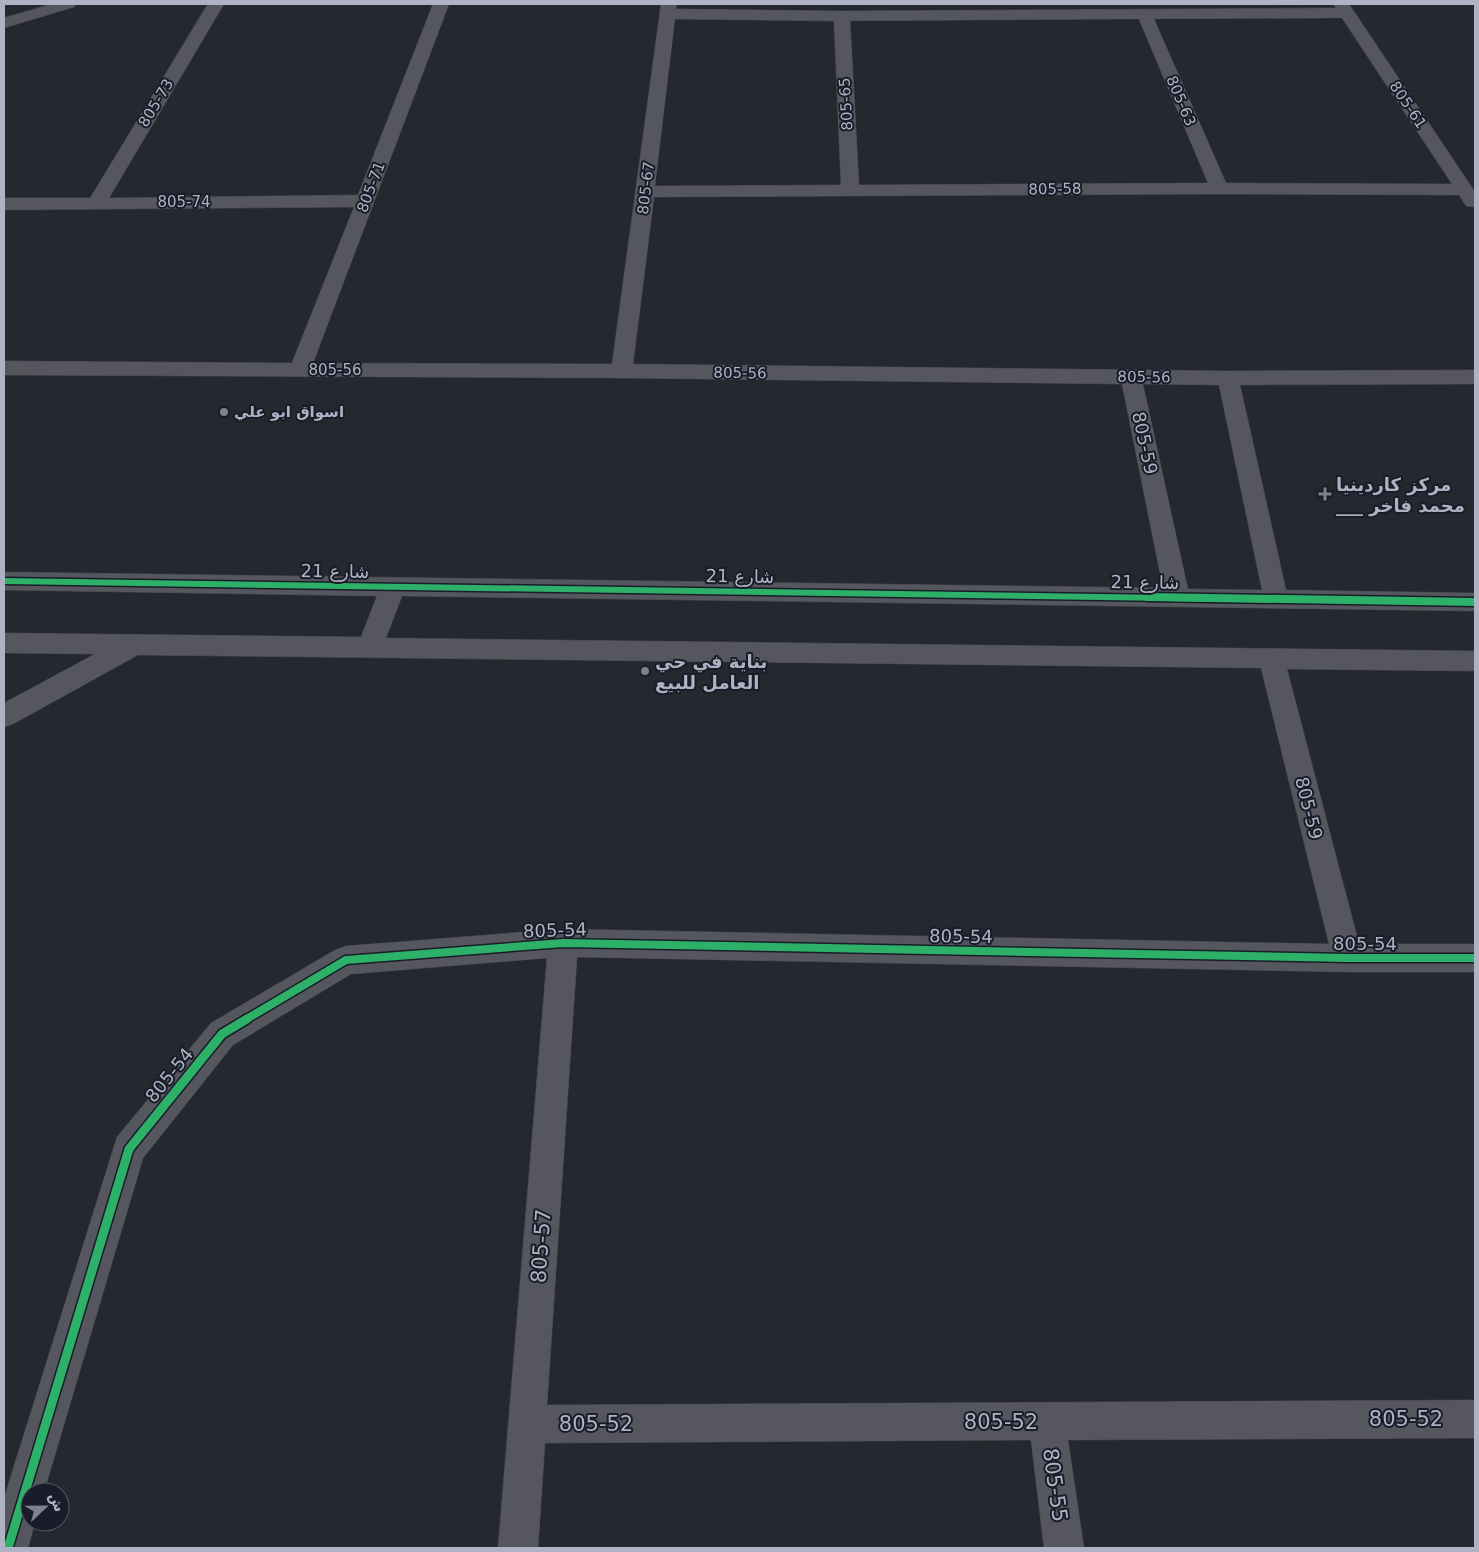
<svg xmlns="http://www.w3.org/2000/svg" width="1479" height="1552" font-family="'DejaVu Sans','Noto Sans Arabic',sans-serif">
<rect width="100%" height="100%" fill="#25282f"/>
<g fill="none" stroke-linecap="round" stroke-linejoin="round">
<defs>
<g id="street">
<polygon points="52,4 76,4 74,7 4,28 4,18"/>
<path d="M208,4H224L109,198L358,195L433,4H449L313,363L612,364L661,4H677L676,9L842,11L1336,8L1333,4H1349L1475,192V207L1466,206L1459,195L1219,194L654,197L633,364L1228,371L1475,370V384L1240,385L1286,590L1475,593V611L402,596L386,638L1475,651V671L1287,669L1359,944H1475V972H1348L577,957L547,1405L1475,1400V1438L1068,1440L1084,1548H1044L1031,1440L545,1443L538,1548H498L547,958L351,974L233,1045L143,1158L44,1492H30V1522H35L28,1548H4V1498L117,1137L211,1023L335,950L346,946L563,929L1329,944L1261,668L138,655L13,724L4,727V703L95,654L4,653V633L361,637L377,596L4,590V572L1163,588L1122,384L622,378L4,375V361L292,363L354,207L4,210V198H90ZM1342,18L1452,184L1226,183L1154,19ZM675,19L834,21L841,185L655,186ZM1139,19L1208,183L859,185L850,21ZM1143,384L1219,385L1262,590L1188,589Z"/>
</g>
</defs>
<!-- street casing -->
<use href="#street" stroke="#42444a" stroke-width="1"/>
<!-- street -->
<use href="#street" fill="#55565e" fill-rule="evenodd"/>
<defs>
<polyline id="cycleway-far2" points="4,581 1236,599"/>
<g id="cycleway-far1">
<polyline points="1148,597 1475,602"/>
<polyline points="245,1020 346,960 563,943 1348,958 1475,958"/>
</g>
<polyline id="cycleway" points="8,1548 129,1149 222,1034 247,1019"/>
</defs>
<!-- cycleway-far2 casing -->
<use href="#cycleway-far2" stroke="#191d29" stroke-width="9"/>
<!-- cycleway-far1 casing -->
<use href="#cycleway-far1" stroke="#191d29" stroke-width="11"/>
<!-- cycleway casing -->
<use href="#cycleway" stroke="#191d29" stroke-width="12"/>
<!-- cycleway-far2 -->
<use href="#cycleway-far2" stroke="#2db169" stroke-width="6"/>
<!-- cycleway-far1 -->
<use href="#cycleway-far1" stroke="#2db169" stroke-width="8"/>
<!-- cycleway -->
<use href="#cycleway" stroke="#2db169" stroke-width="9"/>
</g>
<!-- markers -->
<g fill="#7e828f" stroke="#191d29" stroke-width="2">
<circle cx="224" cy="412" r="5"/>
<path d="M1322.5 486.5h5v5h5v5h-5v5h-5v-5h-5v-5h5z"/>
<circle cx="645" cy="671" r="5"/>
</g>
<g text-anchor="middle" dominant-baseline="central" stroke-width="4" stroke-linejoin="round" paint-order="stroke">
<!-- far-street labels -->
<g font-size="15" fill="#aeb2c2" stroke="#191d29">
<text transform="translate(1181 101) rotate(67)">805-63</text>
<text transform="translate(156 103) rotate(-59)">805-73</text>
<text transform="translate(846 104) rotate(-93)">805-65</text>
<text transform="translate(1408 105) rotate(56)">805-61</text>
<text transform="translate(371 187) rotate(-69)">805-71</text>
<text transform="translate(646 188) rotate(-83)">805-67</text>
<text transform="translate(1055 189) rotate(-1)">805-58</text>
<text x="184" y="202">805-74</text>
<text x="335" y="370">805-56</text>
<text transform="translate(740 373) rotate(1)">805-56</text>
<text transform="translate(1144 377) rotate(1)">805-56</text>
</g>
<!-- far-poi labels -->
<g font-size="15" font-weight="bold" fill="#aeb2c2" stroke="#191d29" text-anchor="start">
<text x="234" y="412">اسواق ابو علي</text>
</g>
<!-- street labels -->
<g font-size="18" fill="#aeb2c2" stroke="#191d29">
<text transform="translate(1145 443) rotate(78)">805-59</text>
<text transform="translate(335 571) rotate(1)">شارع 21</text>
<text transform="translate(740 576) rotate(1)">شارع 21</text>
<text transform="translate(1145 582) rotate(1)">شارع 21</text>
<text transform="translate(1309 808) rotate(76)">805-59</text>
<text transform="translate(555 930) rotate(-2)">805-54</text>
<text transform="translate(961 936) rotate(1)">805-54</text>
<text x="1365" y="943">805-54</text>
<text transform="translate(169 1075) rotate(-51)">805-54</text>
</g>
<!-- poi labels -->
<g font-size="18" font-weight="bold" fill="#aeb2c2" stroke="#191d29" text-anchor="start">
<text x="1336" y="484">مركز كاردينيا<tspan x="1336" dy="21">___ محمد فاخر</tspan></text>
<text x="655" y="661">بناية في حي<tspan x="655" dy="21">العامل للبيع</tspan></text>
</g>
<!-- near-street labels -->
<g font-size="21" fill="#aeb2c2" stroke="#191d29">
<text transform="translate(541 1246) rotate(-86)">805-57</text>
<text x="1406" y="1419">805-52</text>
<text x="1001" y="1422">805-52</text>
<text x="596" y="1424">805-52</text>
<text transform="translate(1055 1485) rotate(82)">805-55</text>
</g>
</g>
<!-- border -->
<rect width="1479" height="1552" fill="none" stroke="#aeb2c2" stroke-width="10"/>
<!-- north arrow -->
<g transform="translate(45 1507) rotate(68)"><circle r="24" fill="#191d29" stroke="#555966"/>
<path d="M0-4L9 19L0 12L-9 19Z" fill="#7e828f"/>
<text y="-8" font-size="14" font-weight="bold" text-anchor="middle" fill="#aeb2c2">ش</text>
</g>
</svg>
